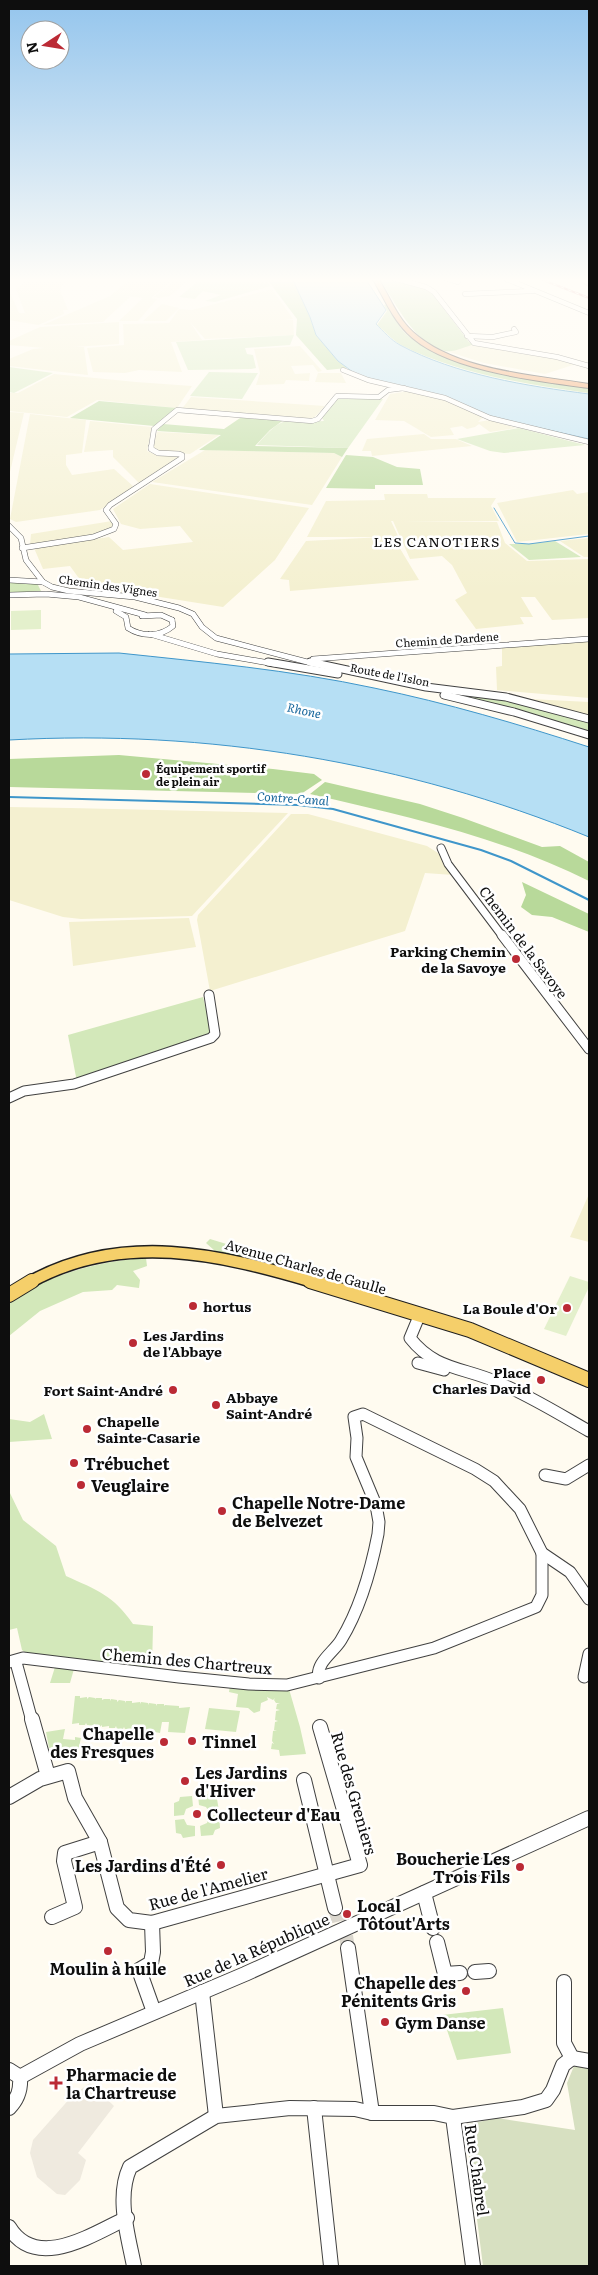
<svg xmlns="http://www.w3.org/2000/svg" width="598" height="2275" font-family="Literata,serif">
<rect width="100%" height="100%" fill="#fffbf0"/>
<!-- farmland -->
<g fill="#f4f0d0">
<polygon points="67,278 60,290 68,310 63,310 64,314 38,325 9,320 9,290 19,313 25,313 16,289 28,279"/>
<polygon points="132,278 175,278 151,298 157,299 138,321 119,321 143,298 123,296 130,297 103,322 43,325 110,296"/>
<polygon points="177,278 191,278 170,296 159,298 154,297"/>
<polygon points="272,289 293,319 285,320 293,320 294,335 205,339 190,322 202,340 171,342 182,372 139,370 125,373 93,372 87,348 124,345 123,324 169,323 179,309 192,310"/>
<polygon points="162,304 179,308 166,321 143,321"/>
<polygon points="119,322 119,344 74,347 84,347 88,375 9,366 9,359 33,349 44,348 9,345 9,341 40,327"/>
<polygon points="475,344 553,358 576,364 545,374 484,363 446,351"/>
<polygon points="300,346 322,371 318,372 313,365 291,366 295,374 310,373 309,381 286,380 284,384 256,385 260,373 254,349"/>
<polygon points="318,373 341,373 346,383 315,382"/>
<polygon points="54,374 136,382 192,386 177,408 97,400 67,417 9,411 9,393 18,393"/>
<polygon points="410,391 447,400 483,417 478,422 490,420 516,428 490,432 479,424 475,427 467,429 462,426 450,428 454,435 431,437 404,421 375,420 390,394"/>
<polygon points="191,397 325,406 312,420 181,410"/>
<polygon points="9,412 24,413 9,476"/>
<polygon points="30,414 86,420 82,453 66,455 66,465 72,475 114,469 134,487 100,510 16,522 10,519"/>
<polygon points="90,421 152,427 147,451 154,454 179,455 180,458 140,484 113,457 113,450 84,452"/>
<polygon points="157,432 219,435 190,454 165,452 153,449"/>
<polygon points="424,434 431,439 456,439 472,446 372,456 371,451 362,451 367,439"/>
<polygon points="205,450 334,453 342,457 312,505 152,482"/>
<polygon points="150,484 309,508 275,560 223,607 135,593 80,587 66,583 65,580 78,577 70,566 43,569 34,548 109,537 123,550 193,542 180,526 140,529 121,524 113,509"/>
<polygon points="573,490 577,494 589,492 589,504 587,505 589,506 589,534 517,542 497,503"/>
<polygon points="384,494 427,494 428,498 496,498 491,506 499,521 403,521 497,522 505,543 527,561 589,559 589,618 552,620 535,597 521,597 533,617 520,617 524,624 476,629 455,600 467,593 452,565 442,556 410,559 393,521 391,521 398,536 393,537 419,580 290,591 289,580 280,579 306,541 383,537 307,537 326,501 385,500"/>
<polygon points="112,521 114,526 103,533 30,545 31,534"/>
<polygon points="589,538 589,557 584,557 560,541"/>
<polygon points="589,640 589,698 497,690 496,667 502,666 502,646"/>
<polygon points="530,699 589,702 589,716 587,715"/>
<polygon points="9,807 70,808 288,813 192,916 81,919 63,917 9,900"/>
<polygon points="291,814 308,814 427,846 438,853 453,875 425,873 405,931 210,991 197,920 198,915"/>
<polygon points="189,918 196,947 73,966 69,922"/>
<polygon points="589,1194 589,1242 570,1237"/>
</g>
<!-- green -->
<g fill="#d3e8ba">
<polygon points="202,278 269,283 270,286 215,302 205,301 221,295 203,291 195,299 179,297"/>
<polygon points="294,335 290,345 245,348 247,354 253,355 256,368 251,369 188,370 176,342"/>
<polygon points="9,367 53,373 14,393 9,392"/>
<polygon points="209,372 258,373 242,399 190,396"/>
<path d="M338,397L383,399L348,448L257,445C286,411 285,423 324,421L322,418Z"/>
<polygon points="519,428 585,445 504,453 490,451 457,439"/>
<polygon points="555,541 581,557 529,560 509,544 528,544"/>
<polygon points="9,582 37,583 41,591 9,593"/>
<polygon points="434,691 497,696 589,720 589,733 463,697"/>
<polygon points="203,997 211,1029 206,1038 77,1082 68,1035"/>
<polygon points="210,1239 299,1266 302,1270 294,1273 215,1251 206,1243"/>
<path d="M146,1258L147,1266L133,1271L140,1280L139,1288L117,1285L112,1290L83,1292L40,1311L9,1336V1303C41,1276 103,1260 146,1258Z"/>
<polygon points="44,1414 52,1439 9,1442 9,1419 30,1422"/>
<path d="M9,1491L23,1520L56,1546L66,1576C97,1590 113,1595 133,1624L153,1626L152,1669L35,1659L22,1650L17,1628L9,1630Z"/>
<polygon points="55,1667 74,1669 70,1683 50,1683"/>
<polygon points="230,1686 289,1689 300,1727 306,1754 280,1756 279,1750 271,1749 272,1743 274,1744 272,1741 273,1731 277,1730 274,1730 275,1722 278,1721 275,1720 276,1711 280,1710 276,1709 277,1704 280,1703 276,1703 274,1700 275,1698 273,1700 267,1697 268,1700 261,1703 260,1711 254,1713 248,1708 236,1707 238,1694 229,1692"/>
<polygon points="75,1696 80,1696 80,1698 87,1697 87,1699 89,1697 95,1698 95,1699 96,1698 102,1698 102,1700 104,1699 110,1699 111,1701 111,1699 117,1700 117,1702 119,1700 125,1701 125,1703 126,1701 132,1701 132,1703 140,1702 140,1704 141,1702 148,1703 148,1705 149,1703 156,1704 156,1706 157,1704 164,1704 164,1706 165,1705 179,1706 179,1708 190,1707 185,1733 168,1732 169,1722 162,1722 160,1733 155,1732 155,1731 153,1732 147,1732 147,1730 146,1732 140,1731 140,1729 132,1730 131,1728 130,1730 125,1729 124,1727 123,1729 117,1729 116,1726 115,1728 109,1728 109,1726 102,1727 102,1725 100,1727 94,1724 93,1726 87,1725 86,1723 85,1725 79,1725 79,1723 72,1724"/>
<polygon points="209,1708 240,1711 236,1732 205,1729"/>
<polygon points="65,1729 63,1739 75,1740 75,1737 81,1738 78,1751 67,1750 58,1753 57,1746 49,1748 46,1732"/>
<polygon points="210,1794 212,1798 217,1799 219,1811 209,1812 206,1807 199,1805 198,1795"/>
<polygon points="192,1796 193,1806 186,1809 184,1815 174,1816 174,1803 179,1801 180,1797"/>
<polygon points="219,1815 220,1828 215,1830 213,1835 201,1836 200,1826 207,1823 209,1816"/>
<polygon points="184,1819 187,1825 195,1826 195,1836 183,1838 181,1834 176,1833 175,1820"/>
<polygon points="503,2008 511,2053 457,2060 442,2015"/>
</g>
<!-- forest -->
<g fill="#b8d99a">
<polygon points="266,278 292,278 310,317 316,335 338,361 347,368 327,370 296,335 297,319"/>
<path d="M379,278C396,278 417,282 431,292L469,342L475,344C467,346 453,353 445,351C413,343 396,303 379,278Z"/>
<path d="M388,304C393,314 398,327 406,334C442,367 541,380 589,389V393C529,385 455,373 401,345C392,340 385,331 377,325L387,311L384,305Z"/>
<polygon points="99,401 177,408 154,426 70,418"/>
<polygon points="243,416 285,419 270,430 255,446 348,448 342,457 334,453 199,450 221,435 157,431 163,424 224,429"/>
<polygon points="346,455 373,457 397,467 420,469 423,485 375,485 375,489 326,488"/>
<polygon points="119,755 273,769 314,774 322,780 301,794 9,787 9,759"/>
<path d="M325,782L420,804L463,818L542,847L560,846L589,862V881C501,837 405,816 310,794Z"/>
<polygon points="522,882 589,914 589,932 552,917 532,915 521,907 526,895"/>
</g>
<!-- cemetery -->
<polygon fill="#d7e0c1" points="574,2066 589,2068 589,2266 483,2266 465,2125 497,2118 575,2130 567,2083"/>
<!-- pitch -->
<g fill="#e4f0cc">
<polygon points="41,610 41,629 11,630 11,611"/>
<polygon points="570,1276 589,1282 589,1287 566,1336 544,1329"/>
</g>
<!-- plaza -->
<polygon fill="#efeadf" points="90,2083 114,2106 78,2153 86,2160 80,2180 65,2195 57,2194 37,2177 30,2153 33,2140 72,2096"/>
<!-- water -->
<g fill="#b6dff4" stroke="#3f96ca">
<path d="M292,278H365L386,310L376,324C383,331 391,340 400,345C456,375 527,386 589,394V439L494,418L449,399L357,375L338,361L316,335L310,317Z"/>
<path d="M119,653C204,662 290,670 374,688C447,703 518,724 589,747V837C406,762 207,729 9,740V654Z"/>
</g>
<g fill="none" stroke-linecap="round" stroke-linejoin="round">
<!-- stream-far1 -->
<polyline stroke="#3f96ca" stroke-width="1" points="494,508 515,543 529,544 589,536"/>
<!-- stream -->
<polyline stroke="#3f96ca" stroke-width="2" points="9,797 298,805 333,809 481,850 511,861 589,900"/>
<!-- minor-tunnel -->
<g stroke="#dbd7ce" stroke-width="14" stroke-dasharray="14 7" stroke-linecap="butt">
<polyline points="335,1908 339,1924"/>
<polyline points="346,1936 348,1948"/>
</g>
<defs>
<g id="minor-far5">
<polyline points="393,278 426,287 434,292 474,343 557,357 589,366"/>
<polyline points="445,278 458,282"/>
<polyline points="504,278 589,313"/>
<polyline points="580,278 589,284"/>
<polyline points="465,294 533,291"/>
<polyline points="467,336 493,337 516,332 514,329"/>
<polyline points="343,370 368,380 445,398 490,418 589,442"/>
<polyline points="151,448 154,429 177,410 312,421 318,419 337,396 379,397 388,390 404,388"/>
</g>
<g id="minor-far4">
<polyline points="9,526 21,538 26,560 43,582 52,587 69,591 135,597 179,608 193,614 202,627 216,638 315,664"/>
<polyline points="22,548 93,537 114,529 116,524 106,510 110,505 182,458 182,455 179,454 158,453 151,449 151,447"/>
<polyline points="9,580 43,582"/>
<polyline points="9,595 46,594 79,597 145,615"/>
<path d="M116,611L126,617L128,628C142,637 160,637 173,626L172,620"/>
<polyline points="142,616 161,615 172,620"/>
<polyline points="150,634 217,654 275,664"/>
<polyline points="313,659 589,639"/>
</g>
<g id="minor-far3">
<polyline points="268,662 338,674"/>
<polyline points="310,662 426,687 506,697 589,719"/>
<polyline points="444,695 514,712 589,735"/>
<polyline points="441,848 448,864 503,937"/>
</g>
<g id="minor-far2">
<polyline points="502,935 589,1049"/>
<polyline points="9,1098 24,1091 74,1084 211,1038 215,1034 209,995"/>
</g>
<g id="minor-far1">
<path d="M420,1314L410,1338C435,1370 463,1367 497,1382C529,1395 559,1414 589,1431"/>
<polyline points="418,1363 444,1370"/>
<polyline points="545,1475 566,1479 589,1465"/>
<polyline points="9,1662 23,1658 179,1677 249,1684 287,1685 434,1648 536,1607 542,1595 542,1553"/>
<polyline points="17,1666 32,1721"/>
<polyline points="584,1677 589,1654"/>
<path d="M319,1678C315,1663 334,1652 341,1640C360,1609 371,1570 378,1534L379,1522L376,1505L356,1457L357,1438L354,1417L363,1414L475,1469L494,1481L520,1509L542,1553L570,1572L589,1599"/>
</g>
<g id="minor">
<polyline points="32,1719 48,1776"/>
<polyline points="304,1780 335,1908"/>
<polyline points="9,1797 40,1779 68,1771 75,1798 100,1842 117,1908 129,1920 152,1923 360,1865 320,1727"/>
<polyline points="424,1893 433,1928"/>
<polyline points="52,1917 75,1907 64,1861 65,1853 100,1842"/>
<polyline points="152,1923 153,1952 151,1963 139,1970 154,2012"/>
<polyline points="437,1942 445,1974 460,1973"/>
<polyline points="348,1948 372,2113"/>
<polyline points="475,1972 489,1971"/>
<polyline points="564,1982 564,2043 572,2058"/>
<polyline points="202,1992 216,2116"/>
<polyline points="572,2058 589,2061"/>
<path d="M9,2070L20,2077C21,2090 18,2099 9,2108"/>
<polyline points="20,2077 80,2044 245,1974 589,1818"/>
<polyline points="314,2108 331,2266"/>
<polyline points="453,2117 523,2107 546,2100 553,2090 563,2065 572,2058"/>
<path d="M9,2227C36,2272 93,2234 127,2218"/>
<path d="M134,2266C128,2235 116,2197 130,2167L216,2116L290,2108L355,2109L372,2113H434L453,2117L473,2266"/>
</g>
<path id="major-far1" d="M30,1282C123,1231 219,1254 314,1282"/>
<g id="major">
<polyline points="310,1281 470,1330 589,1380"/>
<polyline points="9,1295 32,1281"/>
</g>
<path id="highway" d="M372,278H378C389,295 397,318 413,332C456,371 534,375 589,384V388C538,381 444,371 407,333C392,318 383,296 372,278Z"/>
</defs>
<!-- minor-far5 casing -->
<use href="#minor-far5" stroke="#414141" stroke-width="5.5"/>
<!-- minor-far4 casing -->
<use href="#minor-far4" stroke="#414141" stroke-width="6"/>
<!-- minor-far3 casing -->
<use href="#minor-far3" stroke="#414141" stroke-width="9"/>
<!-- minor-far2 casing -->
<use href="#minor-far2" stroke="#414141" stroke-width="11"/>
<!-- minor-far1 casing -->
<use href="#minor-far1" stroke="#414141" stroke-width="13"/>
<!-- minor casing -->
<use href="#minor" stroke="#414141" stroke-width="16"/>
<!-- major-far1 casing -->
<use href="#major-far1" stroke="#1f1f1f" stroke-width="14"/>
<!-- major casing -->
<use href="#major" stroke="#1f1f1f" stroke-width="16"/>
<!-- highway casing -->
<use href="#highway" stroke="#1f1f1f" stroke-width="2"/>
<!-- minor-far5 -->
<use href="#minor-far5" stroke="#fff" stroke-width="4.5"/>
<!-- minor-far4 -->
<use href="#minor-far4" stroke="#fff" stroke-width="5"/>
<!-- minor-far3 -->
<use href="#minor-far3" stroke="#fff" stroke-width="7"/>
<!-- minor-far2 -->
<use href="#minor-far2" stroke="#fff" stroke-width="9"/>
<!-- minor-far1 -->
<use href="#minor-far1" stroke="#fff" stroke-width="11"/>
<!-- minor -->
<use href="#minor" stroke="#fff" stroke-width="14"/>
<!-- major-far1 -->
<use href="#major-far1" stroke="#f5cf6a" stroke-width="11"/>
<!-- major -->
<use href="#major" stroke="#f5cf6a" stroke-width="14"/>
<!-- highway -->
<use href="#highway" fill="#f09b5c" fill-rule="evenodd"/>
<defs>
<polyline id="rail" points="538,278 589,298"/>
</defs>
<!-- rail casing -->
<use href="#rail" stroke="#bb2a35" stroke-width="2"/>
<!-- rail -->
<use href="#rail" stroke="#fff" stroke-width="1" stroke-dasharray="4" stroke-linecap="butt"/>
</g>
<!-- sky -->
<linearGradient id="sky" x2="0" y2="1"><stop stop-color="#94c5ed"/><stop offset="0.47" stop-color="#fffdf8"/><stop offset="1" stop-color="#fffdf8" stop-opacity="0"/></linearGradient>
<rect width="598" height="596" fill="url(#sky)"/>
<!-- markers -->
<g fill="#bb2a35" stroke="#fff" stroke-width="2">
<circle cx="146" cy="774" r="5"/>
<circle cx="516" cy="959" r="5"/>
<circle cx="193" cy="1306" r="5"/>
<circle cx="567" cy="1308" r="5"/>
<circle cx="133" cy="1343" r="5"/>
<circle cx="541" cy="1380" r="5"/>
<circle cx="173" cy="1390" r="5"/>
<circle cx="216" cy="1405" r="5"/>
<circle cx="87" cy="1429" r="5"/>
<circle cx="74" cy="1463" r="5"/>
<circle cx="81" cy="1485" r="5"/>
<circle cx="222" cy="1511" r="5"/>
<circle cx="192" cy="1741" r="5"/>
<circle cx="164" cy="1742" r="5"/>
<circle cx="185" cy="1781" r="5"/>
<circle cx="197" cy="1814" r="5"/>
<circle cx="221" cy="1865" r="5"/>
<circle cx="520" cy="1867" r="5"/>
<circle cx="347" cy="1914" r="5"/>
<circle cx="108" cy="1951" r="5"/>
<circle cx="466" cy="1991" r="5"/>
<circle cx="385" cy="2022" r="5"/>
<path d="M53.5 2075.5h5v5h5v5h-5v5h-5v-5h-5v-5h5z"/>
</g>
<g text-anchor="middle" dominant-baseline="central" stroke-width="5" stroke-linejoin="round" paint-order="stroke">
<!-- far-street labels -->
<g font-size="11" fill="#0e0e0e" stroke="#fff">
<text transform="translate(108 585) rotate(8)">Chemin des Vignes</text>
<text transform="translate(447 639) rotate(-4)">Chemin de Dardene</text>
<text transform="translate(390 674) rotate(11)">Route de l'Islon</text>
</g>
<!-- far-poi labels -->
<g font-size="11" font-weight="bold" fill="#0e0e0e" stroke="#fff" text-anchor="start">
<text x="156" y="768">Équipement sportif<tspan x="156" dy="13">de plein air</tspan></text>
</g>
<!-- far-water labels -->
<g font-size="12" font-style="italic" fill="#1a689d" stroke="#fff">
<text transform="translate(304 710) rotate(12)">Rhone</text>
<text transform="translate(293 798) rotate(4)">Contre-Canal</text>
</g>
<!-- far-quarter labels -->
<g font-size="14" letter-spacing="1" fill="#0e0e0e" stroke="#fff">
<text x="437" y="541">LES CANOTIERS</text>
</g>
<!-- street labels -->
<g font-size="14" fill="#0e0e0e" stroke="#fff">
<text transform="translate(524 942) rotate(53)">Chemin de la Savoye</text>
<text transform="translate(306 1266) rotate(16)">Avenue Charles de Gaulle</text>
</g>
<!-- poi labels -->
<g font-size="14" font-weight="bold" fill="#0e0e0e" stroke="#fff" text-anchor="end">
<text x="506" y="951">Parking Chemin<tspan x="506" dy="16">de la Savoye</tspan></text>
<text x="203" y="1306" text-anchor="start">hortus</text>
<text x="557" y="1308">La Boule d'Or</text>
<text x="143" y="1335" text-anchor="start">Les Jardins<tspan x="143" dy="16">de l'Abbaye</tspan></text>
<text x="531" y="1372">Place<tspan x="531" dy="16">Charles David</tspan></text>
<text x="163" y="1390">Fort Saint-André</text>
<text x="226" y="1397" text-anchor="start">Abbaye<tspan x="226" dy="16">Saint-André</tspan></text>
<text x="97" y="1421" text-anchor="start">Chapelle<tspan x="97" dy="16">Sainte-Casarie</tspan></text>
</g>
<!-- near-poi labels -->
<g font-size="16" font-weight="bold" fill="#0e0e0e" stroke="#fff" text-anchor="start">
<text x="84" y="1463">Trébuchet</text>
<text x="91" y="1485">Veuglaire</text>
<text x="232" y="1502">Chapelle Notre-Dame<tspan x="232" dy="18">de Belvezet</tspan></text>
<text x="154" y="1733" text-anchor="end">Chapelle<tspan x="154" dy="18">des Fresques</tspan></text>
<text x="202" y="1741">Tinnel</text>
<text x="195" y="1772">Les Jardins<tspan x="195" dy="18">d'Hiver</tspan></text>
<text x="207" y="1814">Collecteur d'Eau</text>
<text x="510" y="1858" text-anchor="end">Boucherie Les<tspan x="510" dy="18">Trois Fils</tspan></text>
<text x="211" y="1865" text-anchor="end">Les Jardins d'Été</text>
<text x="357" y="1905">Local<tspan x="357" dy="18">Tôtout'Arts</tspan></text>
<text x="108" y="1968" text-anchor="middle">Moulin à huile</text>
<text x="456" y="1982" text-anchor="end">Chapelle des<tspan x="456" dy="18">Pénitents Gris</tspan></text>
<text x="395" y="2022">Gym Danse</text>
<text x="66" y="2074">Pharmacie de<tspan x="66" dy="18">la Chartreuse</tspan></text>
</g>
<!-- near-street labels -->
<g font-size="16" fill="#0e0e0e" stroke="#fff">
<text transform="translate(187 1660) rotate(5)">Chemin des Chartreux</text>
<text transform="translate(355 1793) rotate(74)">Rue des Greniers</text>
<text transform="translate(208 1888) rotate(-15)">Rue de l'Amelier</text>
<text transform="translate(256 1949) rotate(-24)">Rue de la République</text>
<text transform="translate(478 2170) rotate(82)">Rue Chabrel</text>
</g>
</g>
<!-- border -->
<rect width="598" height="2275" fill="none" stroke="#0e0e0e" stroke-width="20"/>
<!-- north arrow -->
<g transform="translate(45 45) rotate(258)"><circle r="24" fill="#ffffff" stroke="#9f9f9f"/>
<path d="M0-4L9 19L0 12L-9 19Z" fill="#bb2a35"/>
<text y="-8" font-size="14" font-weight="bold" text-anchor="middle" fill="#0e0e0e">N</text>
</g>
</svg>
